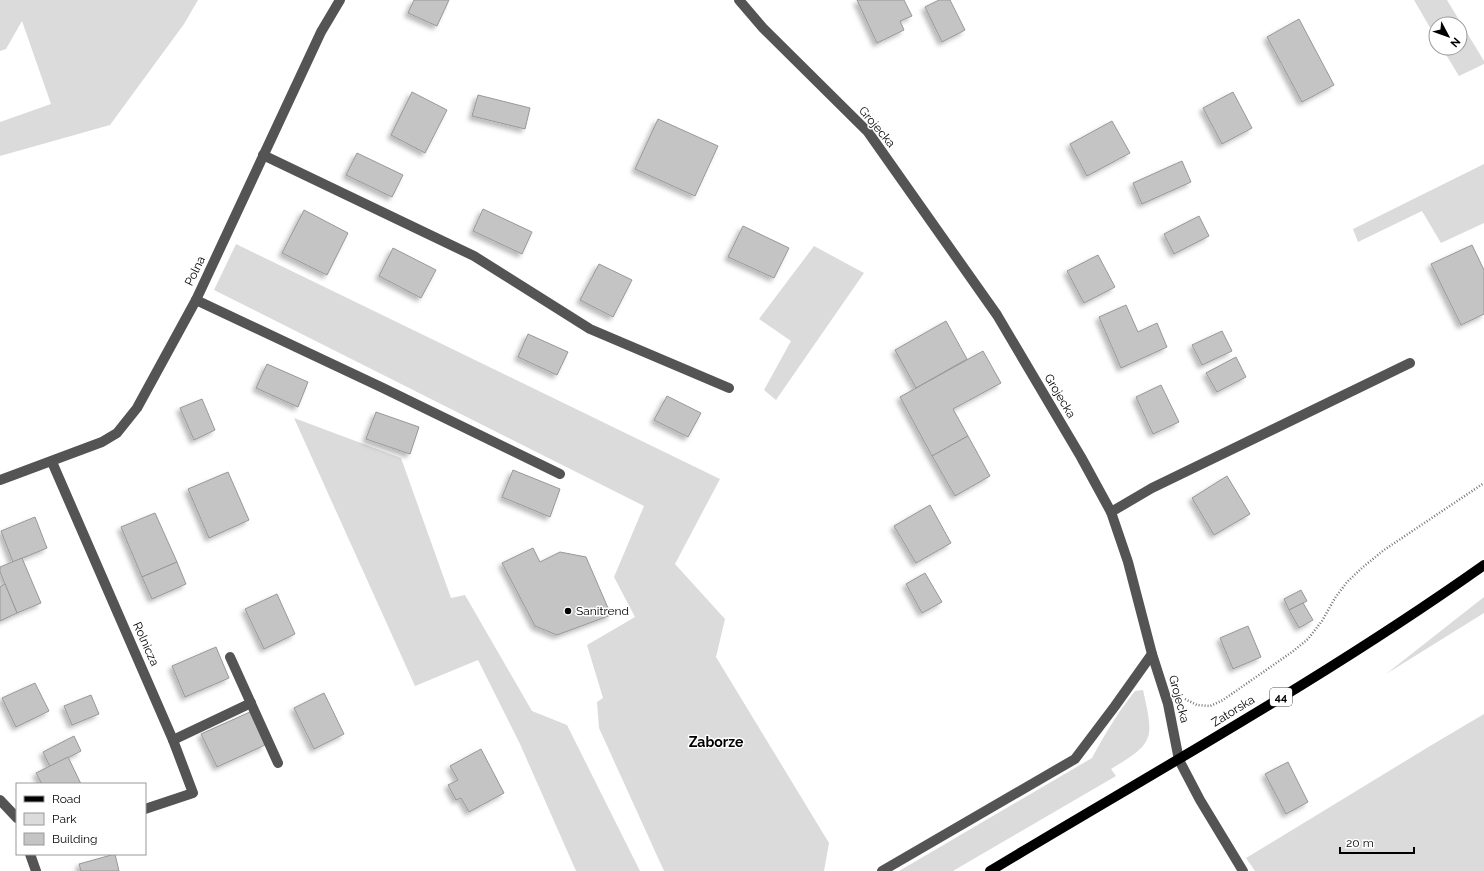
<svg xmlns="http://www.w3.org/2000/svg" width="1484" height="871" font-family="Raleway,sans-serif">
<defs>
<filter id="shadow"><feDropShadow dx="-3.5" dy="3.5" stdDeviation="2" flood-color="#0004"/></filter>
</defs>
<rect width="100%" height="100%" fill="#fff"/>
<!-- green -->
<g fill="#dbdbdb">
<polygon points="0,0 198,0 184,24 110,125 0,156 0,122 51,104 22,21 6,49 0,51"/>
<polygon points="1414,0 1447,0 1484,61 1484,64 1459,76 1442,48 1460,48 1460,24 1436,24 1436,38"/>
<polygon points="1484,164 1484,223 1441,243 1422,211 1358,242 1353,229"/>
<polygon points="236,244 720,479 675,564 725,619 716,657 829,843 824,871 664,871 599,728 597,702 603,698 587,645 635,617 614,577 644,506 214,290"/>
<polygon points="814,246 864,273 776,400 764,390 791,341 759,319"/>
<polygon points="294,418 401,458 451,598 465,595 532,711 567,725 640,871 576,871 520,744 478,660 415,686"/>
<polygon points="1484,597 1484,613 1386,674"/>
<path d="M1143,690C1154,739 1155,743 1111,769L1116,776L953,871H899L1092,758C1105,734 1118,712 1135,691Z"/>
<polygon points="1484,714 1484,871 1255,871 1246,858 1430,746"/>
</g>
<!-- building -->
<g fill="#c4c4c4" stroke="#989898" filter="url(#shadow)">
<polygon points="414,0 449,0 437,26 408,13"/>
<polygon points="857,0 904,0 912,16 900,21 904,30 877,43"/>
<polygon points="939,0 950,0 965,30 942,42 925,7"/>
<polygon points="1299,19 1334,85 1302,102 1267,37"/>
<polygon points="412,92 447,110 425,153 391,135"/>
<polygon points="1233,92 1252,128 1222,144 1203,108"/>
<polygon points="478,95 530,108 525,129 472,116"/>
<polygon points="658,119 718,146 695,196 635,169"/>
<polygon points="1112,121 1130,153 1087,176 1070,144"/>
<polygon points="357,153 403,175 392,197 346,175"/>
<polygon points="1182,161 1191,182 1142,204 1133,183"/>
<polygon points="483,209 532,232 522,254 473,231"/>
<polygon points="304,210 348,233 327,275 282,253"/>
<polygon points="1199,216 1209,236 1174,254 1164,234"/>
<polygon points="743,226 789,248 774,278 728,257"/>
<polygon points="1472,245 1484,270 1484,314 1461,325 1431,264"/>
<polygon points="393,248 436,270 421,298 379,276"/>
<polygon points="1098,255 1115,287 1084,303 1067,271"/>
<polygon points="599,264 632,280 613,317 580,300"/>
<polygon points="1126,305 1138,332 1157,323 1167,347 1121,368 1099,317"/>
<polygon points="946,321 967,359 916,388 895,350"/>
<polygon points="1222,331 1232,351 1202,365 1192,345"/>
<polygon points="528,334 568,352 557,375 518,357"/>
<polygon points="983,351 1001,383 953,409 968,436 932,456 900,397"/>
<polygon points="1236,357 1246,377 1217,392 1206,373"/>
<polygon points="267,364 308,382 298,407 256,388"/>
<polygon points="1161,385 1179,422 1153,434 1136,397"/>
<polygon points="667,396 701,413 688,437 654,420"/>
<polygon points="202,399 215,430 194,440 180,408"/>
<polygon points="376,412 419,427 410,454 366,439"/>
<polygon points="968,436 990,476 955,496 932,456"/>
<polygon points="513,470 560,489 550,517 502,497"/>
<polygon points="228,472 249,520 209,538 188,489"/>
<polygon points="1227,476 1250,514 1214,535 1192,498"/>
<polygon points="930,505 951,543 916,563 894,526"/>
<polygon points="155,513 177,562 142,577 121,527"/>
<polygon points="35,517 47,548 13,562 1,531"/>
<polygon points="533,548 540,562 560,552 586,557 611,615 557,635 535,626 502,563"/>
<polygon points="22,558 41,603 17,613 0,572 0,567"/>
<polygon points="177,562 186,584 152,599 142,577"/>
<polygon points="925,573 942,602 922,613 906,584"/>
<polygon points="5,584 17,613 0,621 0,587"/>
<polygon points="1301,590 1307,601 1289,610 1284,599"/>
<polygon points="277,594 295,634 264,649 245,609"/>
<polygon points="1303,603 1313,620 1299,628 1289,610"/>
<polygon points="1248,626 1261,657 1233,669 1220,638"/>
<polygon points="216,647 229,678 185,697 172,666"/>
<polygon points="35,683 49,711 16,727 2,698"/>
<polygon points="324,693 344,734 314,749 294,708"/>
<polygon points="91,695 99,714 72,725 64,706"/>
<polygon points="250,712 265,745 217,767 201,734"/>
<polygon points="74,736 81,751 50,767 43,752"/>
<polygon points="481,749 504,793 469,812 461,798 456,800 448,785 458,780 450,766"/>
<polygon points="68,757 81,784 42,784 36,773"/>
<polygon points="1288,762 1308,802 1286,814 1265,774"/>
<polygon points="115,854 119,871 81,871 79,864"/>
</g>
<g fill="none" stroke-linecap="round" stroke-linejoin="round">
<!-- path -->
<polyline stroke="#767676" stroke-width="2.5" stroke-dasharray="1 2" stroke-linecap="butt" points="1185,699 1197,705 1210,706 1223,700 1292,652 1308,639 1322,621 1335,598 1347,582 1363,567 1384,550 1484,483"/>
<!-- minor -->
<g stroke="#545454" stroke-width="10">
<polyline points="739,0 763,28 868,132 997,315 1081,457 1111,512 1128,562 1152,654 1168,704 1179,760 1200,800 1243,871"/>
<polyline points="263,155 474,256 590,329 729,388"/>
<polyline points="196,300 383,388 560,474"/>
<polyline points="52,462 173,740 193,793 145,809"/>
<polyline points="0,480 102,442 117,433 137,408 196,300 321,32 340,0"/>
<polyline points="1111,512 1152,488 1410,363"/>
<polyline points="230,657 278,763"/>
<polyline points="173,740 251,703"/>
<polyline points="0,800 17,818"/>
<polyline points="30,854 36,871"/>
<polyline points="882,871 1075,759 1115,706 1152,654"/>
</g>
<!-- major -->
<path stroke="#000" stroke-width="10" d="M990,871C1156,771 1326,677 1484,565"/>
</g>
<!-- markers -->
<circle fill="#000" stroke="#fff" stroke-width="1.5" cx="568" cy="611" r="4"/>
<g text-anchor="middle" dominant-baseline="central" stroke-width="3" stroke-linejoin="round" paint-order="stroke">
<!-- shield labels -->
<rect fill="#fff" stroke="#4c4c4c" stroke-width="1" x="1270" y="688" width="22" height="18" rx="3"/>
<g font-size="11" font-weight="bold" fill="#000">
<text x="1281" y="697">44</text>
</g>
<!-- street labels -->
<g font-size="12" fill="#000" stroke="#fff">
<text transform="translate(877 127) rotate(50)">Grojecka</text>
<text transform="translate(195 271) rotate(-64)">Polna</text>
<text transform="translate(1060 396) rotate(59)">Grojecka</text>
<text transform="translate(146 644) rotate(66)">Rolnicza</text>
<text transform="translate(1179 699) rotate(75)">Grojecka</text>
<text transform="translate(1233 711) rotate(-32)">Zatorska</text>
</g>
<!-- poi labels -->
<g font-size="12" fill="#000" stroke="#fff" text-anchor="start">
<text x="576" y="611">Sanitrend</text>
</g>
<!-- quarter labels -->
<g font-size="14" font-weight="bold" fill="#000" stroke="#fff">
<text x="716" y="742">Zaborze</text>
</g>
</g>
<!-- legend -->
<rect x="16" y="783" width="130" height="72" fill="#ffffff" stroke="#999999"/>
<rect x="24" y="796" width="20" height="6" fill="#000000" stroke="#999999"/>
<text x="52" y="803" font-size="12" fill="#000000">Road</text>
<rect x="24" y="813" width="20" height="12" fill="#dbdbdb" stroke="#999999"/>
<text x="52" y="823" font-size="12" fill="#000000">Park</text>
<rect x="24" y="833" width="20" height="12" fill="#c4c4c4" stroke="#999999"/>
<text x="52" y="843" font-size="12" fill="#000000">Building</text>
<!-- north arrow -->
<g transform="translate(1448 36) rotate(131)"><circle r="19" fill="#ffffff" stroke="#999999"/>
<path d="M0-3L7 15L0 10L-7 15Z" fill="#000000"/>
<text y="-6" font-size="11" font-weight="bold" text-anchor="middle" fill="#000000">N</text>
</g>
<!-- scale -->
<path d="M1340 847v6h74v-6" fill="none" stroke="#000000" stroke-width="2"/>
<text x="1346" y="847" font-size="12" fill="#000000" stroke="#ffffff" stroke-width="3" paint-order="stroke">20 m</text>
</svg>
